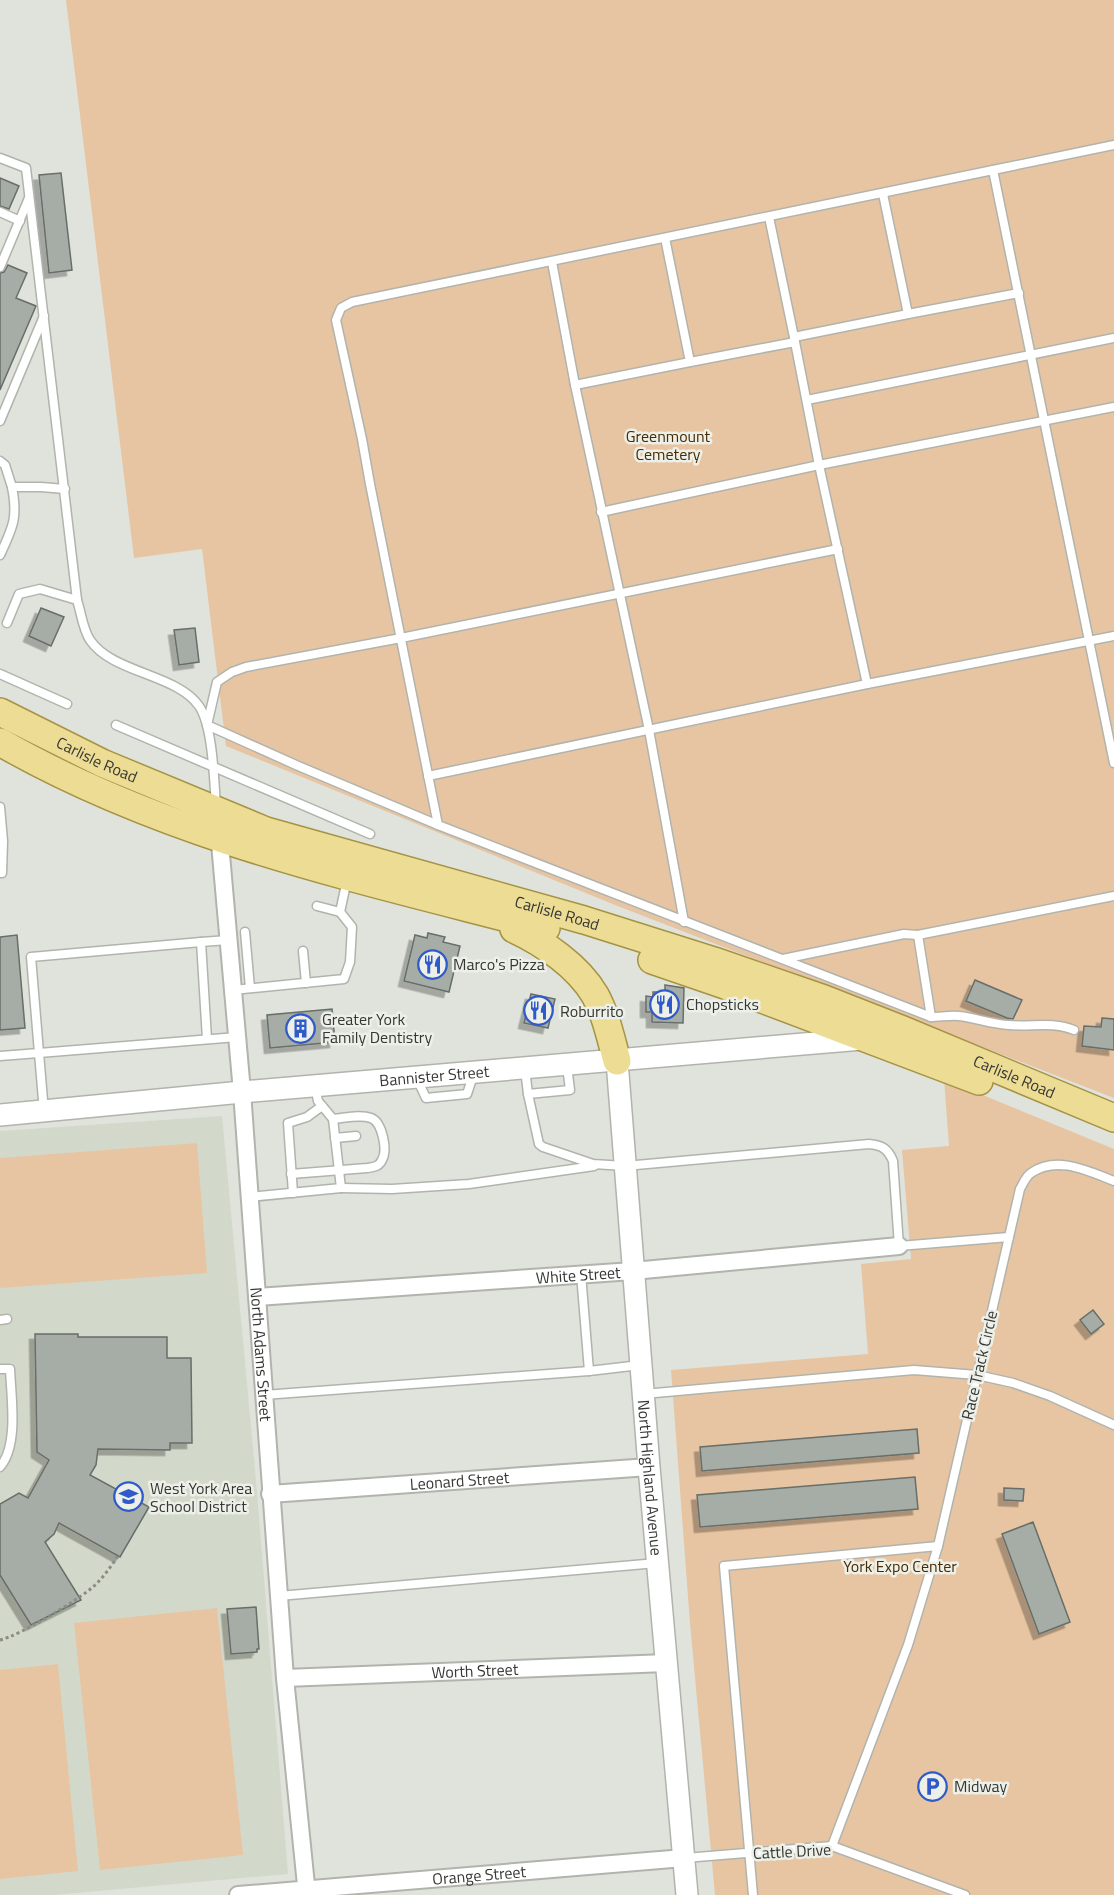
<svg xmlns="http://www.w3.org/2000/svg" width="1114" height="1895" font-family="'Titillium Web',sans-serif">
<defs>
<filter id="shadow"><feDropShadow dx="-5.5" dy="5.5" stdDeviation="0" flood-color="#0004"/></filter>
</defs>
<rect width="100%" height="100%" fill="#e0e3db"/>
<!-- built -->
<polygon fill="#d3d9ca" points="222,1116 256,1480 288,1874 54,1895 0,1895 0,1131"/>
<!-- green -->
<g fill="#e7c5a2">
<polygon points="66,0 1114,0 1114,1098 615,905 226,746 202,549 134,558"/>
<polygon points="944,1079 1114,1149 1114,1895 715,1895 690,1623 671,1370 868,1354 861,1264 911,1259 902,1150 949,1146"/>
<polygon points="197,1143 207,1273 0,1288 0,1158"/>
<polygon points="217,1608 243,1855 100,1870 74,1623"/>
<polygon points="58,1664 78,1871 0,1879 0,1670"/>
</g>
<!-- building -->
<g fill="#a6ada7" stroke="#676e69" stroke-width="1.5" filter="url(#shadow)">
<polygon points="61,173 72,270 49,273 39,175"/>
<polygon points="0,178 19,186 9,209 0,206"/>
<polygon points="8,265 27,273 16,298 36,306 0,390 0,273 4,272"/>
<polygon points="41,608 64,617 51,646 29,636"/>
<polygon points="195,628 199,662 179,665 174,630"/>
<polygon points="428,933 445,937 443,942 460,946 449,992 404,981 415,935 427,938"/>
<polygon points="17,935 25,1028 0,1030 0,937"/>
<polygon points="975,980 1022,1000 1013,1019 1007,1018 966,1001"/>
<polygon points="665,985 684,988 683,1023 652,1022 652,1012 646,1012 646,996 653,997 653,992 665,992"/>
<polygon points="531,994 555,999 548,1028 524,1023"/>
<polygon points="332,1009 335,1042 270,1048 267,1015"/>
<polygon points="1102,1018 1114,1019 1114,1050 1082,1046 1084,1026 1101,1027"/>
<polygon points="1093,1310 1104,1324 1091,1334 1080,1320"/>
<polygon points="35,1334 78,1334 78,1337 167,1337 167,1358 191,1358 192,1443 170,1443 170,1450 98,1449 96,1465 90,1475 149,1507 120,1557 59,1523 54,1534 45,1542 81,1600 31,1625 0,1575 0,1504 19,1493 28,1498 49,1460 37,1452"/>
<polygon points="917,1429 919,1453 702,1471 700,1447"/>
<polygon points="915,1477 918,1509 700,1527 697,1495"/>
<polygon points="1004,1488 1024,1489 1023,1501 1004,1500"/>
<polygon points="1033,1522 1070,1622 1039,1634 1002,1534"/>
<polygon points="256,1607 259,1649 257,1649 257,1652 231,1654 227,1609"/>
</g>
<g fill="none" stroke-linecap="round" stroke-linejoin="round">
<defs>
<g id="service">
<path d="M0,158L26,168L77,600C81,612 83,630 90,640C112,673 177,674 199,706C213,726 214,781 216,806"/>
<polyline points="993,170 1114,145"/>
<polyline points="883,194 908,314 1019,293"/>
<polyline points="0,212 20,221"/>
<polyline points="552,262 575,385 649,730 684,922"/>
<polyline points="0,267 29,198"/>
<polyline points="794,337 908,314"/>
<polyline points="795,342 819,465 867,684 1114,636"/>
<polyline points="690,362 795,342 769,217"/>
<polyline points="575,385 690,362 665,238"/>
<polyline points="807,400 1114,338"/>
<polyline points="0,421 44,316"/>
<polyline points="0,461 5,465 12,487 41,487 65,489"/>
<polyline points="601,512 819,465 1114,407"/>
<path d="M0,555C13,527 18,518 12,487"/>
<polyline points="7,623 19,594 40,589 77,600"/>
<polyline points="0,674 67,704"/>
<polyline points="116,725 370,834"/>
<polyline points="1114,763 993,170 352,302 341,308 336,320 362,439 370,484 438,825 931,1017 918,935 1114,896"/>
<polyline points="428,776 867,684"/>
<polyline points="0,807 3,841 2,873 0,873"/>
<polyline points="438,825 296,765 207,725 217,682 232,672 246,667 401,638 838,549"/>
<polyline points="317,906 340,912 347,880"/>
<polyline points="245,932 250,988"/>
<polyline points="303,951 306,983"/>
<polyline points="783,959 904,934 918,935"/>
<polyline points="233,990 344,979 350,962 352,927 340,912"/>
<path d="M931,1017C940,1017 950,1015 959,1016C976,1018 992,1024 1009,1025C1032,1027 1052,1021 1074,1030"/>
<polyline points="207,1039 201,942 228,940"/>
<polyline points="0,1056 39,1053 31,957 201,942"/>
<polyline points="525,1069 528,1094 570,1090 567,1066"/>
<polyline points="416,1077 426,1098 467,1094 474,1073"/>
<path d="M528,1094L539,1144L543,1147L593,1164L625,1166L869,1144C882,1145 888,1149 893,1161L899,1246L1009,1237"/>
<polyline points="44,1112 39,1053 237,1037"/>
<polyline points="335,1138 356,1136"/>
<path d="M291,1174L367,1168C373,1167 379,1167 382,1160C388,1150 382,1122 371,1118C360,1114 345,1118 333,1119"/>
<polyline points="341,1188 392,1189 469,1184 594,1166"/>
<polyline points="293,1193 288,1123 307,1117 322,1106"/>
<polyline points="250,1197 341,1188 333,1119 318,1101 315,1086"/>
<polyline points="581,1274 589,1371"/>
<polyline points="0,1320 7,1319"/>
<path d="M0,1369H10C11,1396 19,1445 0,1467"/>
<polyline points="644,1394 914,1370 977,1375 1013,1383 1050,1396 1114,1425"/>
<polyline points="264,1395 589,1371 640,1365"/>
<polyline points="279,1596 657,1563"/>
<path d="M832,1846L908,1645L938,1546L1020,1189C1023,1184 1026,1176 1031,1173C1057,1155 1088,1171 1114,1181"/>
<polyline points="685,1858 832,1846 965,1895"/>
<polyline points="753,1895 724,1566 938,1546"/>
</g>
<g id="minor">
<path id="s1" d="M219,832L242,1092L285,1678L307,1895"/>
<path id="s2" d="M257,1297L633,1271L899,1246"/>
<path id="s3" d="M270,1494L649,1467"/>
<path id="s4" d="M285,1678L666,1663"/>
<path id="s5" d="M238,1895L684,1858"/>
</g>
<g id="tertiary">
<path id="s6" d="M617,1061L649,1467L687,1895"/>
<path id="s7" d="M0,1115L242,1092L862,1039"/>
</g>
<g id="primary">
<path id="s8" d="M0,712L102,763L266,831L584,920L714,961L824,999L903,1030L1114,1118"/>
<path d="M0,742C169,839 360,879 546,928"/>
<path d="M514,929C544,943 578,966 595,995C606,1015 611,1039 617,1061"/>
<polyline points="652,960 725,985 979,1081"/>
</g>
</defs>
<!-- service casing -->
<use href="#service" stroke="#b1b4ad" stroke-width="11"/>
<!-- minor casing -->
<use href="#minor" stroke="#b1b4ad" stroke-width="20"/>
<!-- tertiary casing -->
<use href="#tertiary" stroke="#b1b4ad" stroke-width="24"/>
<!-- primary casing -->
<use href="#primary" stroke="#a59344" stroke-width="30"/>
<!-- path -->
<path stroke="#8a8c86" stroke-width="3" stroke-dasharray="3 3" stroke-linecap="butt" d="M0,1640C19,1636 80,1599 94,1586C104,1577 111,1566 118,1556"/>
<!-- service -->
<use href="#service" stroke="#fff" stroke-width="8"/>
<!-- minor -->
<use href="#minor" stroke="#fff" stroke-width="16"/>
<!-- tertiary -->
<use href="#tertiary" stroke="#fff" stroke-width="21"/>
<!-- primary -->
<use href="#primary" stroke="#eddc94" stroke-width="27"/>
</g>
<!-- icons -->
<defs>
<symbol id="restaurant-ring" viewBox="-11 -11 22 22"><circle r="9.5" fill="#edf0e8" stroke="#2f5aca" stroke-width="1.5"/><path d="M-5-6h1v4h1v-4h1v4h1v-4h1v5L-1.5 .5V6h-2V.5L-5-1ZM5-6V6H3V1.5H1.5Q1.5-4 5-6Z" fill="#2f5aca"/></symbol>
<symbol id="building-ring" viewBox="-11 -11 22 22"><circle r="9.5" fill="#edf0e8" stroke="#2f5aca" stroke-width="1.5"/><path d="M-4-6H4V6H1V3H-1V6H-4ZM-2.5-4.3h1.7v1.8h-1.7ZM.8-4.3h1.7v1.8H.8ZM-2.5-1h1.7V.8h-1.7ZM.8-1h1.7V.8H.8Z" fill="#2f5aca"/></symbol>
<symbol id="school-ring" viewBox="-11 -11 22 22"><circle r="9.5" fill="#edf0e8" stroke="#2f5aca" stroke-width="1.5"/><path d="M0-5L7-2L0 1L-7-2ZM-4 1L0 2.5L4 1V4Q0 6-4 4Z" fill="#2f5aca"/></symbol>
<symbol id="parking-ring" viewBox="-11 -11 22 22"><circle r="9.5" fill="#edf0e8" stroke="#2f5aca" stroke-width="1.5"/><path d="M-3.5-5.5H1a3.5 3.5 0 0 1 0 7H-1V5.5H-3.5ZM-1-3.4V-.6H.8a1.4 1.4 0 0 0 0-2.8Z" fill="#2f5aca"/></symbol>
</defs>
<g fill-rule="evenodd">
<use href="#restaurant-ring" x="416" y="948" width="33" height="33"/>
<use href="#restaurant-ring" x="648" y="988" width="33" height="33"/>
<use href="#restaurant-ring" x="522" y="994" width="33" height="33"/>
<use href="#building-ring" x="284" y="1012" width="33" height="33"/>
<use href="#school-ring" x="112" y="1480" width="33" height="33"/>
<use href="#parking-ring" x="916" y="1770" width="33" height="33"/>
</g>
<g text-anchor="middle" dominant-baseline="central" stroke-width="5" stroke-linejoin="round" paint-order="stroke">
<!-- park labels -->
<g font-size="16" fill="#4a2b01" stroke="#edf0e8">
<text x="668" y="436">Greenmount<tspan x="668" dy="18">Cemetery</tspan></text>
<text x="900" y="1566">York Expo Center</text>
</g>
<!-- street labels -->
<g font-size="16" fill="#363734" stroke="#edf0e8">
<text stroke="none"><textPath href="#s8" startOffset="108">Carlisle Road</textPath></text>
<text stroke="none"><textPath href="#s8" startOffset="594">Carlisle Road</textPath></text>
<text stroke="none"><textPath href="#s7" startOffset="436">Bannister Street</textPath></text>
<text stroke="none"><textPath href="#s8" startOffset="1080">Carlisle Road</textPath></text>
<text stroke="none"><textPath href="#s2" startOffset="322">White Street</textPath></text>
<text stroke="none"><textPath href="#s1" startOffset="524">North Adams Street</textPath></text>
<text transform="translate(979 1365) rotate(-77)">Race Track Circle</text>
<text stroke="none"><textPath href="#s6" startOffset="418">North Highland Avenue</textPath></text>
<text stroke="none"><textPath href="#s3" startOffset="190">Leonard Street</textPath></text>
<text stroke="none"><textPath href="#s4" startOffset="190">Worth Street</textPath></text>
<text transform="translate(792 1851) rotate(-3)">Cattle Drive</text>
<text stroke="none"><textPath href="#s5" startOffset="242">Orange Street</textPath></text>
</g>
<!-- poi labels -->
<g font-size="16" fill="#363734" stroke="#edf0e8" text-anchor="start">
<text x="453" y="964">Marco's Pizza</text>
<text x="686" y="1004">Chopsticks</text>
<text x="560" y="1011">Roburrito</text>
<text x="322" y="1019">Greater York<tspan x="322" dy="18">Family Dentistry</tspan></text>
<text x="150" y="1488">West York Area<tspan x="150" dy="18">School District</tspan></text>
<text x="954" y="1786">Midway</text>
</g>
</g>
</svg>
